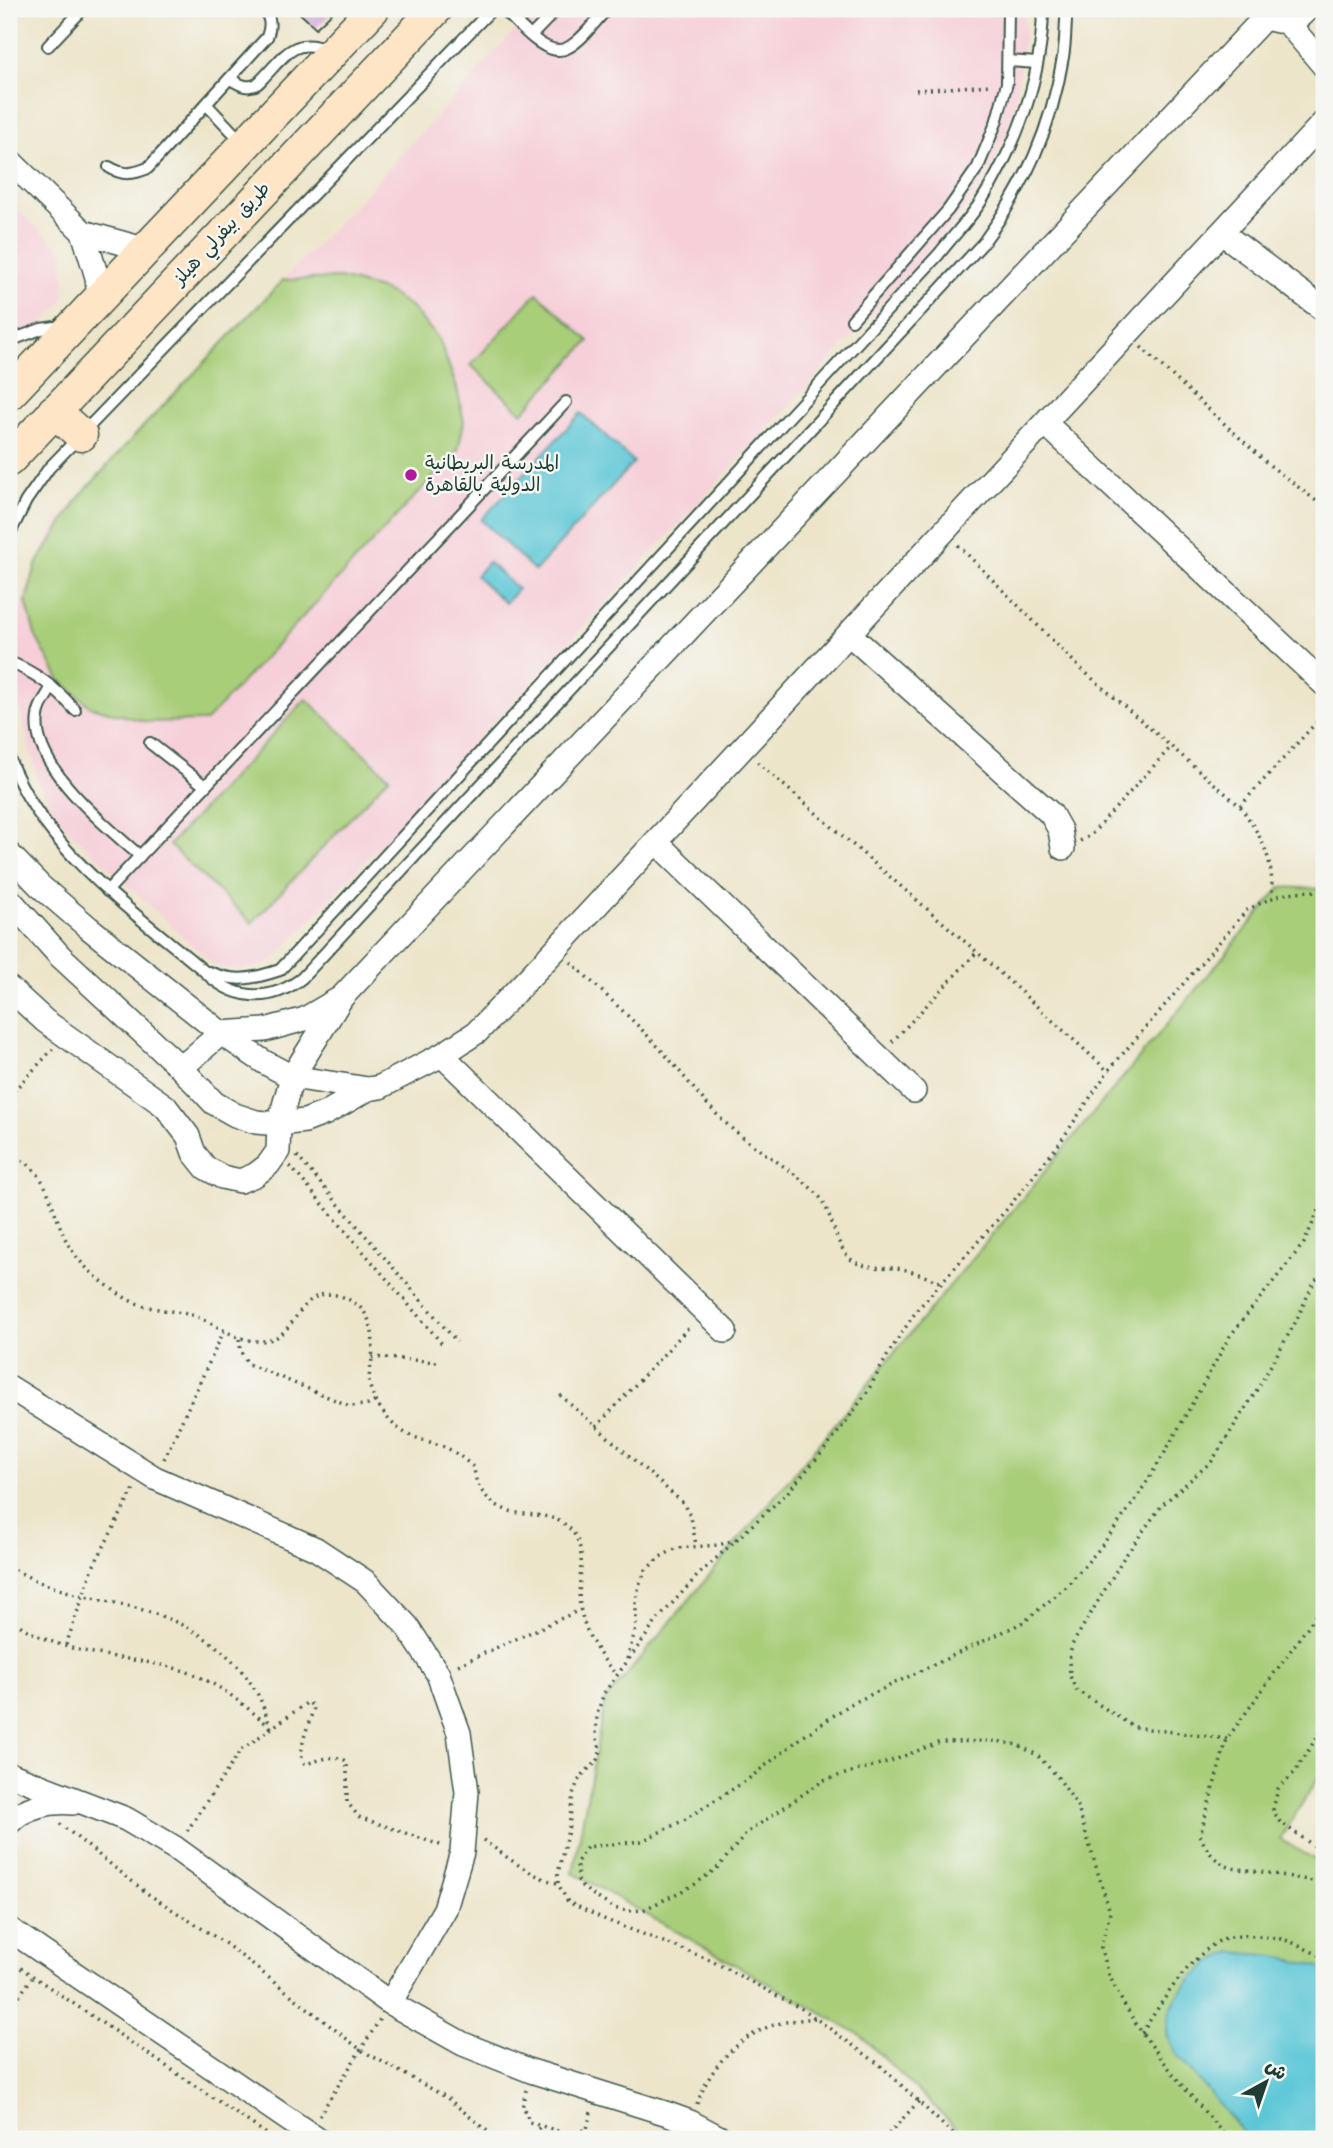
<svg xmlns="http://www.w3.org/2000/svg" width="1333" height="2148" font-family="Kalam,'Playpen Sans Arabic',sans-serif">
<rect width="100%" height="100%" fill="#f6f6f2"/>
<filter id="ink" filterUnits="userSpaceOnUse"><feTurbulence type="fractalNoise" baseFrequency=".0143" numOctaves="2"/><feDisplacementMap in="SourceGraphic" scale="14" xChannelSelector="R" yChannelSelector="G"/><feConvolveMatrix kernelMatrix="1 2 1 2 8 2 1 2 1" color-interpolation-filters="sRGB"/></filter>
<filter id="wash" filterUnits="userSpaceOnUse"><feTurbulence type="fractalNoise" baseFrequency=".00686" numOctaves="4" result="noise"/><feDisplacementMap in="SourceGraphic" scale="28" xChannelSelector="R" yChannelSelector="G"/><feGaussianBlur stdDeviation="1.57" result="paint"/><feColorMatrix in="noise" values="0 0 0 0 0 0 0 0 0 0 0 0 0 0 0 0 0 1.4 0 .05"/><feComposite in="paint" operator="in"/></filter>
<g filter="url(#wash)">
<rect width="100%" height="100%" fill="#ede5ca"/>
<!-- built -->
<g fill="#f6cfd9">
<polygon points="535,9 1025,9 1025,32 1015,103 1007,133 996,161 981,187 957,219 804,390 276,957 268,964 241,971 216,967 71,833 52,808 38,781 14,689 14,664 19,615 25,591 46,543 61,518 117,454 357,203"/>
<polygon points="9,202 63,252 65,299 9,360"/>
</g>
<!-- green -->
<g fill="#a8ce79" stroke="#648656" stroke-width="2">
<polygon points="340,278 384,290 410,306 439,339 457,388 464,422 458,450 206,721 147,722 91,707 59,679 35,635 26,601 36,565 80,496 137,433 283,280"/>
<polygon points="537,293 589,341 522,413 471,365"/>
<polygon points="306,699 389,777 252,923 169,845"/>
<polygon points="1281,887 1324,889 1324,1768 1280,1839 1324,1865 1324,2139 968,2139 860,2035 573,1873 605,1701"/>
</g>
<!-- water -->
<g fill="#5dc7d7" stroke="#3e8286" stroke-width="2">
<polygon points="581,413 634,462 535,571 481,520"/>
<polygon points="488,562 518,589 505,603 476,576"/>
<path d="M1233,1952L1276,1956L1324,1968V2139H1249L1175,2053C1171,2045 1166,2036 1167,2027C1168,1996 1205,1960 1233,1952Z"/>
</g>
<g id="blocks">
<!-- building -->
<polygon fill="#d3add8" points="295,9 336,9 316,28"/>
</g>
</g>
<g filter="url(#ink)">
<use href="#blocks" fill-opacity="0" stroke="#3e564a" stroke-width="2"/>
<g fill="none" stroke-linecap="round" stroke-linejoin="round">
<defs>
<g id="lane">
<path d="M503,9C517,22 546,59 567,48C582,41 595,21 607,9"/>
<polyline points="531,36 557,9"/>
<polyline points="48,46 83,9"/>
<polyline points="1008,61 1037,63"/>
<path d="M230,79C236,82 243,88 251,86C257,86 260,81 264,77C286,54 295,36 329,51"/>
<polyline points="207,105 243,143"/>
<path d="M109,167C123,176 133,174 148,168L267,37C271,26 271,18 263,9"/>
<polyline points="852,320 948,210 978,167 996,123 1007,83 1008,9"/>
<polyline points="9,341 41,329 62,326"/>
<polyline points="9,535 26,501 49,468 492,9"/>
<path d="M9,662C35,672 57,689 75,710"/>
<path d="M52,687C47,696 39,705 38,716C30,766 106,826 140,856"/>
<polyline points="150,743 205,786"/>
<path d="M9,758C44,850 130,909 203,970C232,1000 269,1004 302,978L983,243C1026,184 1051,130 1063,57C1066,41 1065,25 1067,9"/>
<polyline points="107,891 566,402"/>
<path d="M209,972C235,983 253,979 280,970L939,254C952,237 968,221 980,203C1017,145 1042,78 1043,9"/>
<polyline points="32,2139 34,2139"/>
</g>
<g id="street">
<path d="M1273,20C1287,24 1298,20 1307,9"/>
<polyline points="1287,22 1324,66"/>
<polyline points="9,160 83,232 147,250"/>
<polyline points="83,232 97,277 99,300"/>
<polyline points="1222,233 1324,310"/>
<polyline points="1045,423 1324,684"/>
<polyline points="849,634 1051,814 1060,830 1063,848"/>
<polyline points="656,842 914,1091"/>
<polyline points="9,854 40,886 89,928 221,1033 264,1062 292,1077 368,1089 380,1087 442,1055 477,1032 557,948 1324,122"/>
<polyline points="9,899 60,956 181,1068 214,1103 235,1115 256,1122 279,1124 305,1121 326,1113 368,1089"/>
<polyline points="9,988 45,1021 165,1106 188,1136 194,1153 206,1168 222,1177 240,1181 255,1175 268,1165 278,1151 279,1124 292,1077 342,997 1266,16"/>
<polyline points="442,1055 725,1331"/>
<polyline points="181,1068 221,1033 265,1030 305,1019 339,999"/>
<polyline points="9,1387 155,1478 316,1549 366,1582 407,1626 438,1674 459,1733 467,1792 462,1852 445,1909 390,2003"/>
<polyline points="9,1774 126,1819 175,1848 390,2003 463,2044 531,2071 668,2114 690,2122 722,2139"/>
<path d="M9,1823C24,1806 51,1801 73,1803"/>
<polyline points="9,1929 317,2139"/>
</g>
<g id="secondary">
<polyline points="9,394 373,9"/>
<polyline points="54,411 81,435"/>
<polyline points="9,460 436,9"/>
</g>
</defs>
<!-- lane casing -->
<use href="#lane" stroke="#3e564a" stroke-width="14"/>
<!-- street casing -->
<use href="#street" stroke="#3e564a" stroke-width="26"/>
<!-- secondary casing -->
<use href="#secondary" stroke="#3e564a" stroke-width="35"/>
<!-- path -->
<g stroke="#3e564a" stroke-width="3.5" stroke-dasharray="2 5" stroke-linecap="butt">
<polyline points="916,90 991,85"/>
<polyline points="1141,347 1267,463 1324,507"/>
<path d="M958,545L1079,667L1240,806C1262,838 1273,856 1272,896"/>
<polyline points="757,762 977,952 1108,1071"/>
<polyline points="1240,806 1324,714"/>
<polyline points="1080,841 1090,836 1171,747"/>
<path d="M571,962C601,991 634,1020 662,1051C685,1076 703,1103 729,1126C756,1151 791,1167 817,1194C834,1211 834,1251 855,1262C870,1270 886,1266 902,1269C916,1272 929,1278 942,1283"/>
<polyline points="892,1042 977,952"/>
<polyline points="9,1096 53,1049"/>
<path d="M9,1155C56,1168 49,1223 76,1256C88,1272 107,1286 124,1297C146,1311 171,1309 195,1316C220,1325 240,1346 269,1340C298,1334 299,1284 340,1296C371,1306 375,1330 372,1359C371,1366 369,1374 369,1380C370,1391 375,1401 381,1409C406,1448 433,1434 461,1457C464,1459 470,1464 473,1467C475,1471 475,1478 477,1482C481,1493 491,1503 502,1508C524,1519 552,1509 571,1530C591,1553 574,1584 581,1611C587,1638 599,1654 616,1675"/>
<polyline points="297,1156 457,1342"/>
<polyline points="290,1166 444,1346"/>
<polyline points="239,1339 241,1352 248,1364 350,1406 368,1405 376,1401"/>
<polyline points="372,1357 438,1362"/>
<polyline points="560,1395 682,1502 691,1517 696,1545"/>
<polyline points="596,1427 690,1326"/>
<polyline points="164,1459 224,1331"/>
<path d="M9,1566C41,1587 79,1595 115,1603C173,1615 226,1640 257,1693C263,1703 266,1716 271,1728"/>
<path d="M1324,1604L1227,1739L1200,1835C1205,1847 1211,1857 1223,1864C1233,1870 1243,1869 1254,1871C1278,1874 1301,1879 1324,1883"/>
<path d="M9,1617C56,1657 122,1654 178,1669C214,1679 242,1703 270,1727"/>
<polyline points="66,1645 93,1567 134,1489"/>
<polyline points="627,1659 636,1628 636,1601 639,1585 646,1570 660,1557 677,1548 719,1545 740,1538"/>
<polyline points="458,1665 580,1610"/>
<polyline points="1324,1726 1294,1773 1278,1789 1273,1810 1280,1822 1324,1853"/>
<polyline points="1227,1739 1134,1727 1076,1690 1070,1676 1069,1660 1072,1645 1123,1559 1162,1505 1212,1461 1255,1393 1295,1323 1313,1284 1324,1271"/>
<polyline points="60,1824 148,1894 226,1944 361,2050 446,2097 497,2139"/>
<path d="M187,1831L241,1750L308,1702L314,1707C310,1722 295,1753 305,1764C318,1761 337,1752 347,1762V1802L359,1817L443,1846"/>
<path d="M483,1840C508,1857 527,1875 557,1883"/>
<polyline points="9,1960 274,2139"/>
<polyline points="9,2022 17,1999 32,1978"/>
<path d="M1142,2033C1161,2003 1189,1957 1221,1940C1234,1933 1271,1936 1285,1940C1298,1944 1311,1952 1324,1957"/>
<polyline points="526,2090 522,2108 526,2112 529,2122 574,2136 580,2131 587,2129 591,2112"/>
<path d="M697,2104C709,2069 735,2039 771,2026C784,2021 801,2020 815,2018"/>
<polyline points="319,2116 380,2019"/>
<polyline points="87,2139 92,2135 107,2139"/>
<polyline points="528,2139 541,2126"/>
<polyline points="884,2139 919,2101"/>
<path d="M958,2139L880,2065L804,2010L708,1959L606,1920L568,1902L558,1884V1873L569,1826L573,1794L578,1781L586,1771L597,1762L600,1756V1749L596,1735L597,1714L604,1693L659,1618L698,1575L787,1493L831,1442L866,1394L890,1351L917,1310L1007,1209L1059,1144L1108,1071L1247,910C1275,895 1292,889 1324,892"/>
<polyline points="1228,2139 1181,2084 1142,2033 1123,2003 1109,1975 1101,1947 1110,1912 1077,1805 1057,1776 1037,1755 1018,1745 997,1741 940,1742 894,1760 824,1780 748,1832 717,1868 694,1885 643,1910 628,1911 613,1908 583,1888 578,1880 577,1862 587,1847 642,1841 684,1820 747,1780 801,1738 849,1705 1024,1622 1066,1587 1100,1548 1134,1502 1164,1454 1230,1336 1304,1243 1324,1198"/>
</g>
<!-- lane -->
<use href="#lane" stroke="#fff" stroke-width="10"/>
<!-- street -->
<use href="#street" stroke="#fff" stroke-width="23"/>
<!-- secondary -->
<use href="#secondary" stroke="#fee5c5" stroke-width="32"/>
</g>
</g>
<!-- markers -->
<circle fill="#b5179e" stroke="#f6f6f2" stroke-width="2.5" cx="411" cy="475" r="7"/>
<g text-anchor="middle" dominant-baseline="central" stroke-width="5" stroke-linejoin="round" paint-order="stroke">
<!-- street labels -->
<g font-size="19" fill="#1f3d34" stroke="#f6f6f2">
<text transform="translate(222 234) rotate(-47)">طريق بيفرلي هيلز</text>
</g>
<!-- poi labels -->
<g font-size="19" fill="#1f3d34" stroke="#f6f6f2" text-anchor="start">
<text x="425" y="464">المدرسة البريطانية<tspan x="425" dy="22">الدولية بالقاهرة</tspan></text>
</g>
</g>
<!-- margin -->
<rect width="1333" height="2148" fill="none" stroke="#f6f6f2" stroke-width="35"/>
<!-- north arrow -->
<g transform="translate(1266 2082) rotate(40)" stroke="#f6f6f2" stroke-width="5" paint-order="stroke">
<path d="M0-5L12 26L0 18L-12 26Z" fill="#1f3d34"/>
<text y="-10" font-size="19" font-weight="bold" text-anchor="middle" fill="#1f3d34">ش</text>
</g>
</svg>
